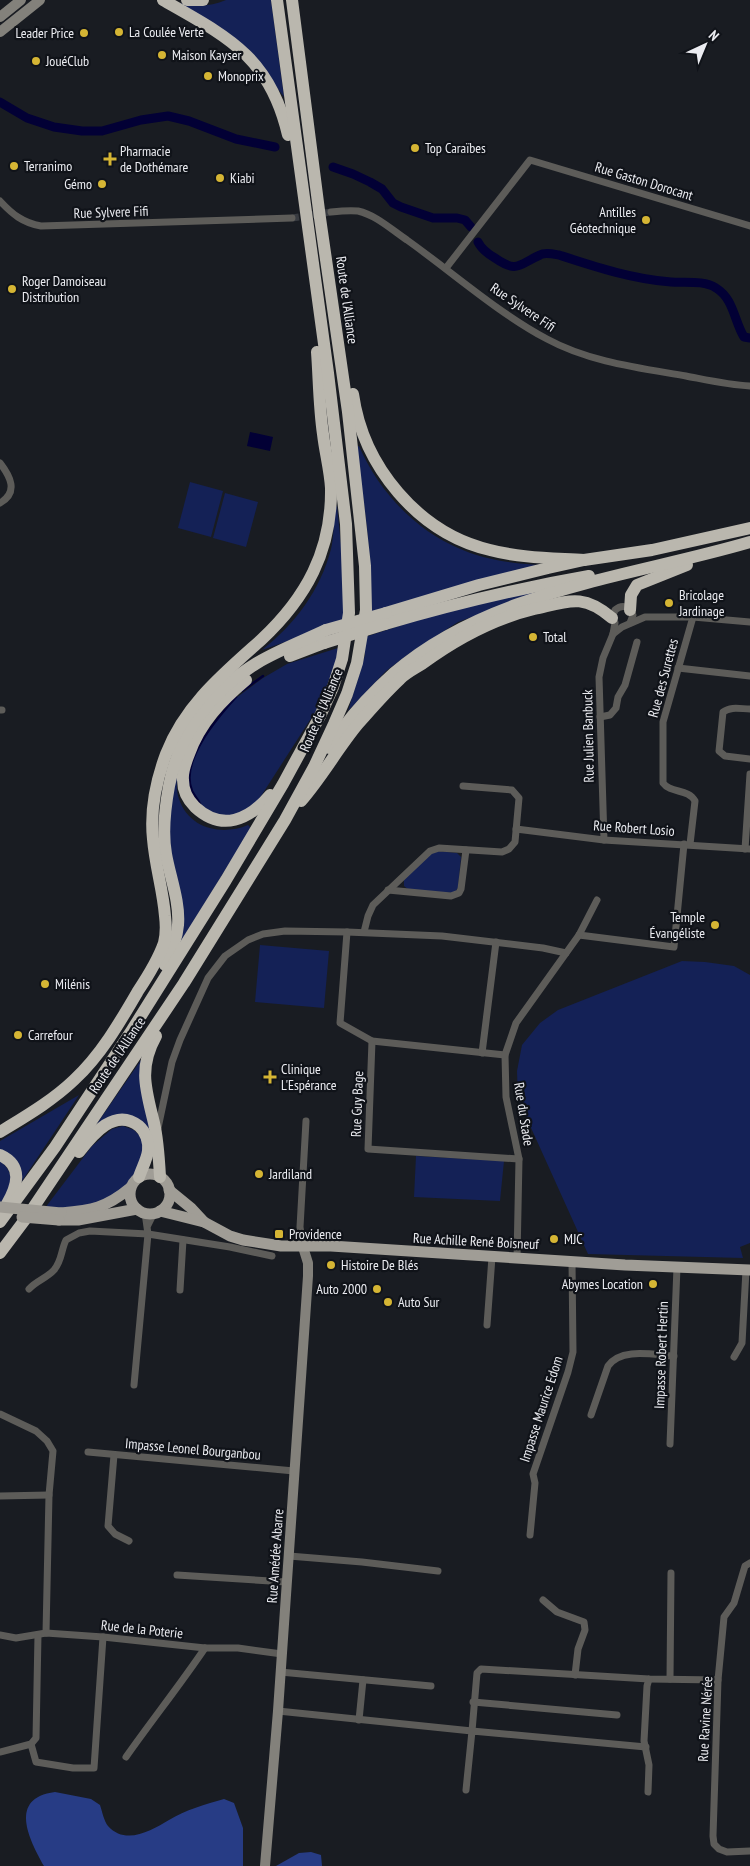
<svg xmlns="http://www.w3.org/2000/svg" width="750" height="1866" font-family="'PT Sans Narrow',sans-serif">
<rect width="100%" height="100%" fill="#191c22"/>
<!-- green -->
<g fill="#142156">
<path d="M226,0H271L284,97L261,67L180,3C196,7 210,7 226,0Z"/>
<path d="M359,446C378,490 414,529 458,548C484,560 516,564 544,565L371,613C372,557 365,502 355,447Z"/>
<polygon points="190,482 223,491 211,537 178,528"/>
<polygon points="225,493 258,502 246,547 213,538"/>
<path d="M337,506L345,584L343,622L262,650C295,624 320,591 331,549C334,536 334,520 334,507Z"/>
<polygon points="575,586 505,605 458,622 410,653 386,671 348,711 365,655 365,637 430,616 504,597"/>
<polygon points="338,648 336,663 317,709 254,807 231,819 207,813 188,789 188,774 194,753 229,703 263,678 287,664"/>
<path d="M177,771C177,780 176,791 179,799C189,829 222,836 248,825L251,828L179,945L169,842V814Z"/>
<polygon points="437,851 457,853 461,857 458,888 454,893 409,890 404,886 404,880 427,855"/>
<polygon points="260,945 329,951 324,1008 255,1002"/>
<polygon points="682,961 705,962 734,966 750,975 750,1243 740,1247 743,1258 588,1254 518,1099 517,1071 522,1045 540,1023 558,1010"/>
<polygon points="141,1060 152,1142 140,1121 94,1128"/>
<polygon points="79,1095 20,1184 0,1150 0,1141"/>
<polygon points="123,1126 134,1130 142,1138 145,1147 137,1172 128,1182 124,1189 112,1200 71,1209 45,1208 92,1146 112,1129"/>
<polygon points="416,1156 504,1161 500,1201 414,1197"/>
<path d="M0,1161C16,1173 14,1191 0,1203Z"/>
</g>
<!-- forest -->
<g fill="#273c85">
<path d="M55,1792L91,1799L100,1805C102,1811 104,1821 108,1826C126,1846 152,1830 169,1820C185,1810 206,1804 224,1799L234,1803L243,1828V1866H44C29,1839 8,1798 55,1792Z"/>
<polygon points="311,1852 321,1855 322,1866 276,1866 299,1853"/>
</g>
<!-- water -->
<polygon fill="#020035" points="250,432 273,437 270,451 247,446"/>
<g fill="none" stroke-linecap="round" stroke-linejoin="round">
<!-- stream -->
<g stroke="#020035" stroke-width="2.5">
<polyline points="242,691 263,676"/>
<path d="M200,804C198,800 194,795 192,791C179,761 218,717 236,697"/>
</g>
<!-- canal -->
<g stroke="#020035" stroke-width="9">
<polyline points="0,102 27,118 54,127 82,131 102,131 141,120 168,116 189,121 236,139 275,147"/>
<polyline points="333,167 353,174 370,182 382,189 393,203 401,207 433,218 457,218 465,220 471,227"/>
<path d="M478,242C482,250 488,254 495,258C518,274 519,264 540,255C545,252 553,254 559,255C596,267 632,279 671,282C685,283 704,280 716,288C734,299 734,321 744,337L750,338"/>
</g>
<!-- street-tunnel -->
<polyline stroke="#383b41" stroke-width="7" stroke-dasharray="7 3.5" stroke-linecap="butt" points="292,218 331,212"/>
<!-- street -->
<g stroke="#5d5c59" stroke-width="7">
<path d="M0,201C12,214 23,223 41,226L292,218"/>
<path d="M331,212C340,211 349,210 358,211C376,215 392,230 407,240C452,272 498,313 547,339C589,362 640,368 686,376C707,380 729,385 750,386"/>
<polyline points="446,268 530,160 750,226"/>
<path d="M0,463C10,476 19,492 0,503"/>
<path d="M612,618L615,610C622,604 630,606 633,615L630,623"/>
<polyline points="613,634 622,627 645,617 693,617 750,622"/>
<polyline points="678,668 750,676"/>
<path d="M750,709C741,709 731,706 723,712L719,751L725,756L750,759"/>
<polyline points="0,710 2,710"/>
<polyline points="600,717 610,715 616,708 618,697 625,685 637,642"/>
<polyline points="516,829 604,840 750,849"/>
<polyline points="604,840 599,677 603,658 613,634 615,623"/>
<path d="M690,844L695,801C688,788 671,794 663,783V722L693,617"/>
<polyline points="745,849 750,774"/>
<polyline points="388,890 451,896 459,893 461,889 466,850"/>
<polyline points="347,932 340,1023 372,1041 505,1055"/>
<polyline points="364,932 368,916 373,905 430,851 439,848 502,852 509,849 515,842 519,798 512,790 463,786"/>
<polyline points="579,935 674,947 684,844"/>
<polyline points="372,1041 368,1149 519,1159"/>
<polyline points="482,1053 496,942"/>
<polyline points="158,1128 172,1062 180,1040 208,978 225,956 248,940 263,934 285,931 347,932 442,936 543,948 566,953"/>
<polyline points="148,1225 154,1213"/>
<polyline points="303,1247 300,1227 306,1121"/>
<polyline points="517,1258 519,1159 506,1097 505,1055 516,1023 579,935 597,900"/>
<path d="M29,1289C36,1281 47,1278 54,1270C62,1261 61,1250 66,1240L79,1233L90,1231L148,1234L230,1247L272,1256"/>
<polyline points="180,1290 183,1240"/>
<polyline points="487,1325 492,1257"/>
<polyline points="734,1357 742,1343 746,1270"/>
<polyline points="134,1385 148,1234 145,1213"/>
<polyline points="0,1414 36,1431 47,1441 53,1451 49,1495 46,1633"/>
<path d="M591,1415L608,1366C621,1347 654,1355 674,1356"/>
<polyline points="670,1444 677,1267"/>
<polyline points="88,1452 294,1471"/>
<polyline points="114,1455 108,1526 115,1534 129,1541"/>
<polyline points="0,1496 49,1495"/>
<polyline points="530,1535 535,1483 533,1474 568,1372 573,1352 572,1261"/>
<polyline points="289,1556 362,1562 438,1571"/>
<polyline points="750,1563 745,1566 734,1603 724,1617 718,1680 713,1836 714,1844 719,1849 727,1852 750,1851"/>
<polyline points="177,1575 287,1582"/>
<polyline points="543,1600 557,1612 584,1622 585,1630 578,1649 575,1675"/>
<polyline points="0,1635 16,1638 46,1633 103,1637 205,1648 238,1648 282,1654"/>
<polyline points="280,1672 431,1686"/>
<polyline points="670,1679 671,1573"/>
<polyline points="473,1702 617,1715"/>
<polyline points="278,1711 472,1731 477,1673 481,1669 649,1679 718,1680"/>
<polyline points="359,1720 363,1680"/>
<polyline points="31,1744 36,1762 73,1768 94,1768 103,1637"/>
<polyline points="0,1752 31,1744 36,1738 38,1635"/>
<path d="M126,1757C152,1720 180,1685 205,1648"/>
<polyline points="466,1790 472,1731 646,1747"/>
<polyline points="648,1792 649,1765 644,1741 647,1686 649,1679"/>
</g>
<!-- secondary -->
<g stroke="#83817b" stroke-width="10">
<polyline points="0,17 21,0"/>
<polyline points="0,32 40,0"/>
<polyline points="265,1866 278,1711 308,1276 308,1263 303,1247"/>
</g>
<!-- primary -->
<g stroke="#a09d96" stroke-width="11">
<circle cx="150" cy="1194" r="20"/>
<polyline points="169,1190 191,1208 204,1222"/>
<polyline points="160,1211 204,1222 230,1236 243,1240 281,1246 331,1246 625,1265 750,1270"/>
<path d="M61,1213C92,1210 106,1208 130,1188"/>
<polyline points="59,1220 78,1220 137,1209"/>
</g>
<!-- highway -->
<g stroke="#bab7ae" stroke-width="12">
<path d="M163,0C228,37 270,57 288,135"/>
<polyline points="187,0 203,0"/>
<path d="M353,394C363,466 418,533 490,550C520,558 553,558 584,560"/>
<polyline points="630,610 631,595 637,585 687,565"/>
<polyline points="386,613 479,585 548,568 584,560 652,550 750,528"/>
<path d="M385,624C453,604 520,588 589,576"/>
<polyline points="290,656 324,643"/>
<path d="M246,680C221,701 200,723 189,754C186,762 182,771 183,780C183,790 188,800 195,807C222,832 249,820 270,795"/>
<path d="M329,748C334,742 337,735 342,729C357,709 375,690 394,673C490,590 631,577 750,542"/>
<path d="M301,801C322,777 338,748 358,724C371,709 385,693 400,679C406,673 414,669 422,664C456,639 493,619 534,609C569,601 583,593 612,618"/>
<path d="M165,965C171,953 177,938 178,925C180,902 170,877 166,854C162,832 165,808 169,786C179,733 211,691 257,663C279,650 303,641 326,630"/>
<path d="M156,1036C138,1068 146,1090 154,1123C158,1140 159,1159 160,1177"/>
<path d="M0,1132C26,1116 52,1101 74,1080C101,1055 120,1022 138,991C148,976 158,960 164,943C166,935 166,924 165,916C163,890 155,865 153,839C150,811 156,781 166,754C185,705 223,674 261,640C306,598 332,551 331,488C330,470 325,452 323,434C319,407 319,379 317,352"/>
<path d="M79,1152C93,1134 115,1107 139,1126C146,1132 149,1142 148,1151C147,1159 142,1168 139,1177"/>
<path d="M0,1155C24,1166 17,1186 7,1204"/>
<polyline points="0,1222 55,1147 132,1030 226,880 283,784 320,716 333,687 342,659 349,613 346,524 328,373 277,0"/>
<polyline points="0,1253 27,1217 184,983 285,820 314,767 334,724 347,694 357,663 366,610 365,566 348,412 320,218 292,0"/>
</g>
<!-- primary-bridge -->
<g stroke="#a09d96" stroke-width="11">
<polyline points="0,1207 61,1213"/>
<polyline points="22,1217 59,1220"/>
</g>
<!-- highway-bridge -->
<g stroke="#bab7ae" stroke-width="12">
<polyline points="326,630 386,613"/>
<polyline points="324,643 385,624"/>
</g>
</g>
<!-- markers -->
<g fill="#d5b534" stroke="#101319" stroke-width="2">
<circle cx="119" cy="32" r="5"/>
<circle cx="84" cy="33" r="5"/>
<circle cx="162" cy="55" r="5"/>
<circle cx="36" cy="61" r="5"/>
<circle cx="208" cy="76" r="5"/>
<circle cx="415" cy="148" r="5"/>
<path d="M107.5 151.5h5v5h5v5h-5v5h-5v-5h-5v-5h5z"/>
<circle cx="14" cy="166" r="5"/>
<circle cx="220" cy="178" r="5"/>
<circle cx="102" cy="184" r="5"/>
<circle cx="646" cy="220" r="5"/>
<circle cx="12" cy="289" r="5"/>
<circle cx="669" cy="603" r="5"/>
<circle cx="533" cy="637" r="5"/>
<circle cx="715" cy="925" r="5"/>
<circle cx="45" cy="984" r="5"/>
<circle cx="18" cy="1035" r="5"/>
<path d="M267.5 1069.5h5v5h5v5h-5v5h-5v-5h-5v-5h5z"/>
<circle cx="259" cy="1174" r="5"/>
<rect x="274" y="1229" width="10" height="10" rx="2.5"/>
<circle cx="554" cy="1239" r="5"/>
<circle cx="331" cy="1265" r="5"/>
<circle cx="653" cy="1284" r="5"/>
<circle cx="377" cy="1289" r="5"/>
<circle cx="388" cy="1302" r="5"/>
</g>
<g text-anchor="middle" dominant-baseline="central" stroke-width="4.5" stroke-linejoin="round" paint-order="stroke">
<!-- poi labels -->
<g font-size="14" fill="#ebecf1" stroke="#101319" text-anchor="start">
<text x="129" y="32">La Coulée Verte</text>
<text x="74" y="33" text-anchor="end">Leader Price</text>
<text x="172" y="55">Maison Kayser</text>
<text x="46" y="61">JouéClub</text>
<text x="218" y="76">Monoprix</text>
<text x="425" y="148">Top Caraïbes</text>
<text x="120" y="151">Pharmacie<tspan x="120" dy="16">de Dothémare</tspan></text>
<text x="24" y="166">Terranimo</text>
<text x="230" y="178">Kiabi</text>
<text x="92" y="184" text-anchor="end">Gémo</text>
<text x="636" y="212" text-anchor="end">Antilles<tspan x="636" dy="16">Géotechnique</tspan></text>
<text x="22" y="281">Roger Damoiseau<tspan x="22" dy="16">Distribution</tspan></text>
<text x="679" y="595">Bricolage<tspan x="679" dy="16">Jardinage</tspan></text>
<text x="543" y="637">Total</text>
<text x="705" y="917" text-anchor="end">Temple<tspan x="705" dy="16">Évangéliste</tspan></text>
<text x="55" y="984">Milénis</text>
<text x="28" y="1035">Carrefour</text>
<text x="281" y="1069">Clinique<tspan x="281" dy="16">L'Espérance</tspan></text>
<text x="269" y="1174">Jardiland</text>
<text x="289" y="1234">Providence</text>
<text x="564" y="1239">MJC</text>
<text x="341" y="1265">Histoire De Blés</text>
<text x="643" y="1284" text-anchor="end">Abymes Location</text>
<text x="367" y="1289" text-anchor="end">Auto 2000</text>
<text x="398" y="1302">Auto Sur</text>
</g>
<!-- street labels -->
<g font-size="14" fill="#ebecf1" stroke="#101319">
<text transform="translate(644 181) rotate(17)">Rue Gaston Dorocant</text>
<text transform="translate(111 212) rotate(-2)">Rue Sylvere Fifi</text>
<text transform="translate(347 300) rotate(82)">Route de l'Alliance</text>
<text transform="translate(523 307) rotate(34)">Rue Sylvere Fifi</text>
<text transform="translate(663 678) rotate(-75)">Rue des Surettes</text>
<text transform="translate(321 710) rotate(-67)">Route de l'Alliance</text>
<text transform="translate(588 736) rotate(-91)">Rue Julien Banbuck</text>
<text transform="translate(634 828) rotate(4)">Rue Robert Losio</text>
<text transform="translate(117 1055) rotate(-56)">Route de l'Alliance</text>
<text transform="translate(357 1104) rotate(-88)">Rue Guy Bage</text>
<text transform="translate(524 1114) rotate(81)">Rue du Stade</text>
<text transform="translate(476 1241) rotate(3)">Rue Achille René Boisneuf</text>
<text transform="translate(661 1355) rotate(-88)">Impasse Robert Hertin</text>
<text transform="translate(541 1409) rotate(-72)">Impasse Maurice Edom</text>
<text transform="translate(193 1449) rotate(5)">Impasse Leonel Bourganbou</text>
<text transform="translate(275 1556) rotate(-86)">Rue Amédée Abarre</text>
<text transform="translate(142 1629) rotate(6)">Rue de la Poterie</text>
<text transform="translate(705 1719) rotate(-87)">Rue Ravine Nérée</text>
</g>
</g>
<!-- north arrow -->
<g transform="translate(705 45) rotate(44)" stroke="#101319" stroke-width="4" paint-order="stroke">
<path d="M0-4L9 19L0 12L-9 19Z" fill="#ebecf1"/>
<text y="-8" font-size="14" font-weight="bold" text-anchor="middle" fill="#ebecf1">N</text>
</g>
</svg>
